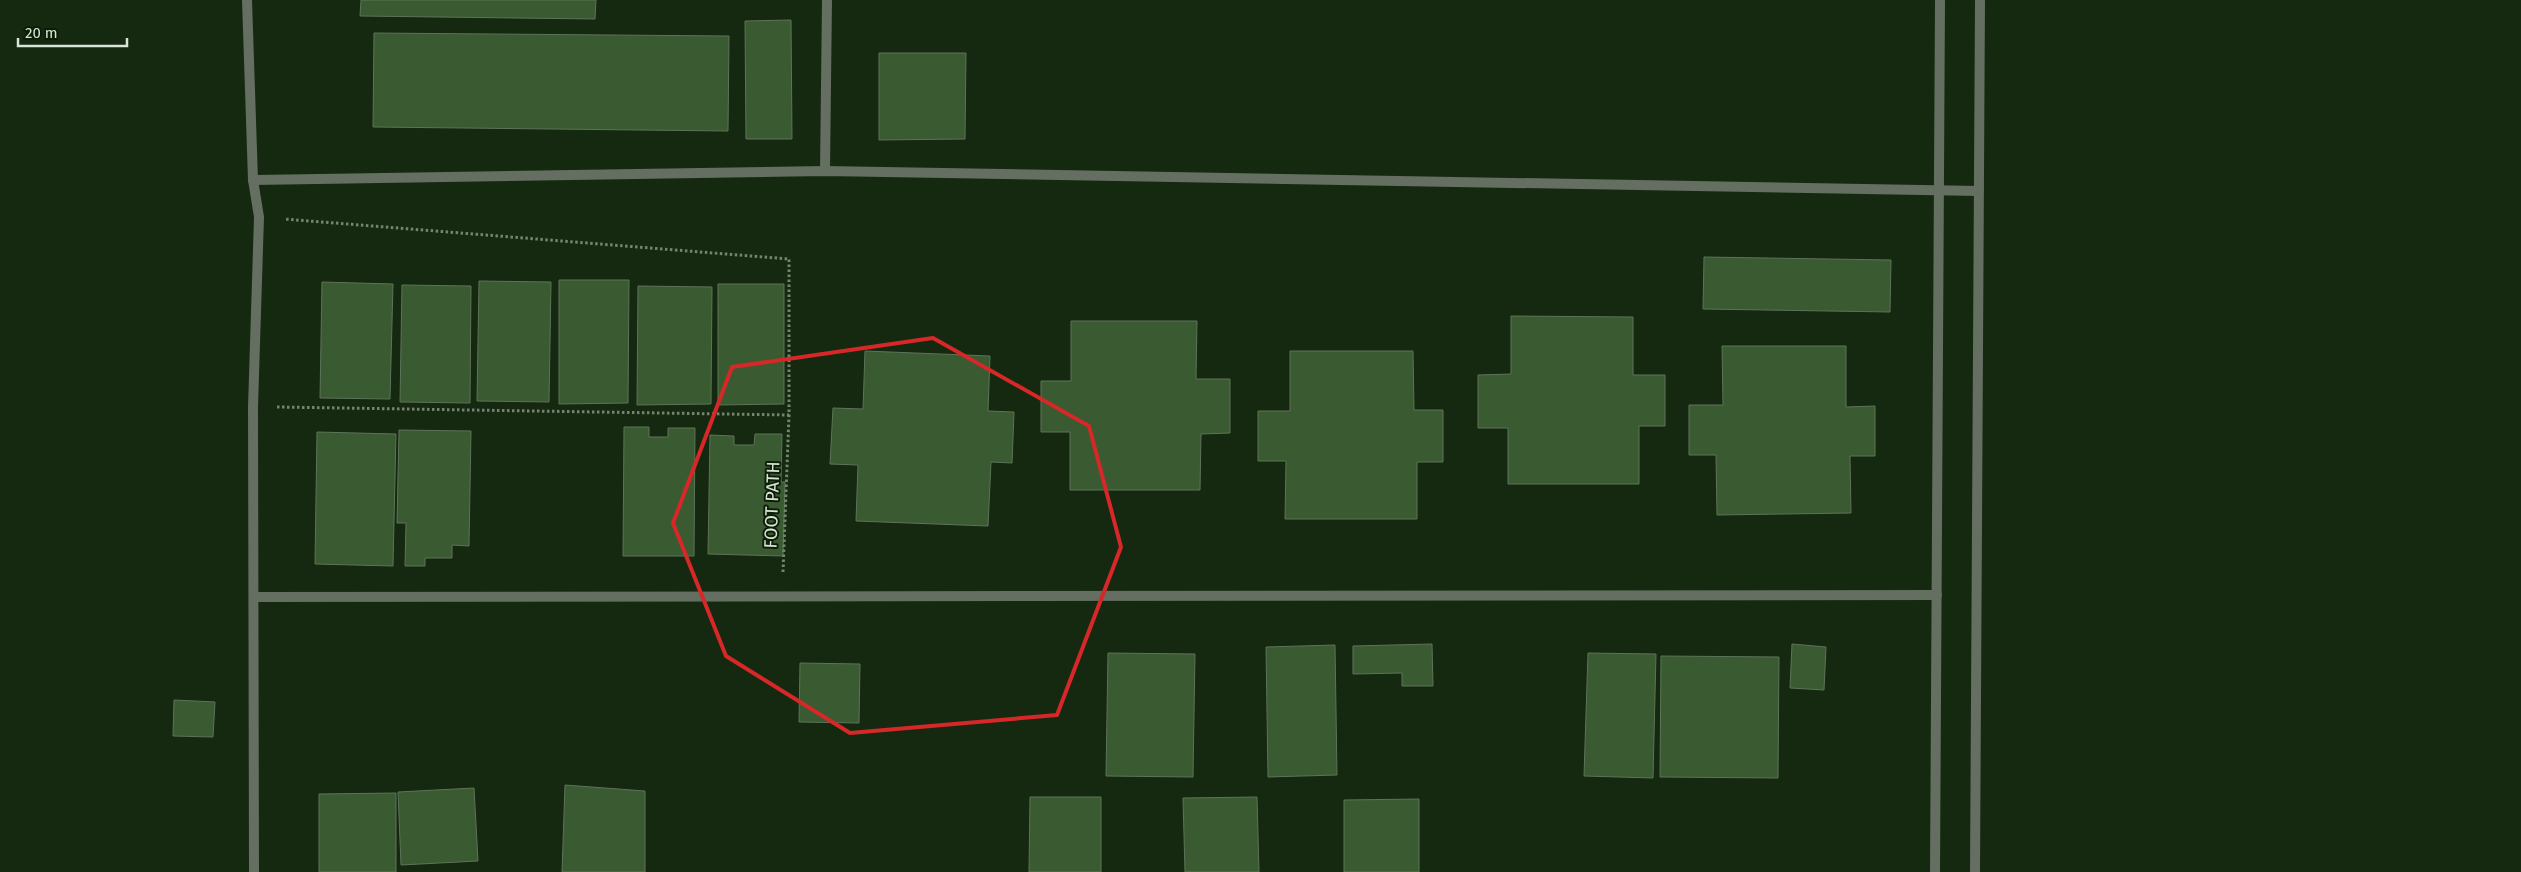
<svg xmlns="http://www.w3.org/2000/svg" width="2521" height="872" font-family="'Fira Sans',sans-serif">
<rect width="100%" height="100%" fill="#152810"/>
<!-- building -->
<g fill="#3a5a31" stroke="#5e7458">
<polygon points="361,0 596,0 595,19 360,16"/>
<polygon points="791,20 792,139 746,139 745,21"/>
<polygon points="374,33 729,36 728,131 373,127"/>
<polygon points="879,53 966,53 965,139 879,140"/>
<polygon points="1704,257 1891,260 1890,312 1703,309"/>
<polygon points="559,280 629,280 628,403 559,404"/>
<polygon points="479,281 551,282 549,402 477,401"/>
<polygon points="322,282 393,284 390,399 320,398"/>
<polygon points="718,284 784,284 784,404 718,405"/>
<polygon points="402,285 471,286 470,403 400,402"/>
<polygon points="638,286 712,287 711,404 637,405"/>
<polygon points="1511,316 1633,317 1633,375 1665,375 1665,426 1639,426 1639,484 1508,484 1508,428 1478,428 1478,375 1511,374"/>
<polygon points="1071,321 1197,321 1196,379 1230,379 1230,433 1201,434 1200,490 1070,490 1070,432 1041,432 1041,381 1071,381"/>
<polygon points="1722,346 1846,346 1846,407 1875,406 1875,456 1850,456 1851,513 1717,515 1716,455 1689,455 1689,405 1723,405"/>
<polygon points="865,351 990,356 988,411 1014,412 1012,463 991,462 988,526 856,521 858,465 830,464 833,408 863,409"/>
<polygon points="1290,351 1413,351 1414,410 1443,410 1443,462 1417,462 1417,519 1285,519 1286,461 1258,461 1258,411 1290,411"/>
<polygon points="624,427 649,427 649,437 668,437 668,428 695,428 694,556 623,556"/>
<polygon points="399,430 471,431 469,546 452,545 452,558 425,558 425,566 405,566 406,523 397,523"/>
<polygon points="317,432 396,434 393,566 315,564"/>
<polygon points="755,434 782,434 781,482 785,482 783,556 708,554 710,435 734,436 734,445 754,445"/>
<polygon points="1432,644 1433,686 1402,686 1402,673 1353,674 1353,646"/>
<polygon points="1792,644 1826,647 1824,690 1790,688"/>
<polygon points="1335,645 1337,775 1268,777 1266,647"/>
<polygon points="1108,653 1195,654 1193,777 1106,776"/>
<polygon points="1588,653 1656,654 1653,778 1584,776"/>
<polygon points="1661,656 1779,657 1778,778 1660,777"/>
<polygon points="800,663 860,664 859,723 799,722"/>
<polygon points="174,700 215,702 213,737 173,736"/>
<polygon points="565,785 645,791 645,872 562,872"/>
<polygon points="474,788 478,861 401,865 398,792"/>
<polygon points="396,793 396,872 319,872 319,794"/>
<polygon points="1030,797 1101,797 1101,872 1029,872"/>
<polygon points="1257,797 1259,872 1185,872 1183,798"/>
<polygon points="1419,799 1419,872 1344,872 1344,800"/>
</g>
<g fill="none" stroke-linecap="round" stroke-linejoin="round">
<!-- path -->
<g stroke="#748470" stroke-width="3" stroke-dasharray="2.5 2.5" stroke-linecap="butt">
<polyline points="277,407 789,415 789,259 284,219"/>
<polyline points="783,572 789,415"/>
</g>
<!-- street -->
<g stroke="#646e61" stroke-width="10">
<polyline points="247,0 253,180 259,217 253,407 254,872"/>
<polyline points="825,171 827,0"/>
<polyline points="253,180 825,171 1979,191"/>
<polyline points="254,597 1937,595"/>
<polyline points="1935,872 1940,0"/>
<polyline points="1975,872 1980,0"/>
</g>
</g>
<!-- marked area -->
<path fill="none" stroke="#d62828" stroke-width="4" stroke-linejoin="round" d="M933,338L1089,426L1121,547L1057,715L850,733L726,656L673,523L732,367Z"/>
<g text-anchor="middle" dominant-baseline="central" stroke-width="4" stroke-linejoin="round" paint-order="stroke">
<!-- street labels -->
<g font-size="18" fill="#d8e4d5" stroke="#0c1e07">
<text transform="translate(772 505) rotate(-88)">FOOT PATH</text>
</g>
</g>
<!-- scale -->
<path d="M18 38v8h109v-8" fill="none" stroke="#d8e4d5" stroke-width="2.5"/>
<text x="25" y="38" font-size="15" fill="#d8e4d5" stroke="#0c1e07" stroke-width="4" paint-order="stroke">20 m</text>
</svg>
